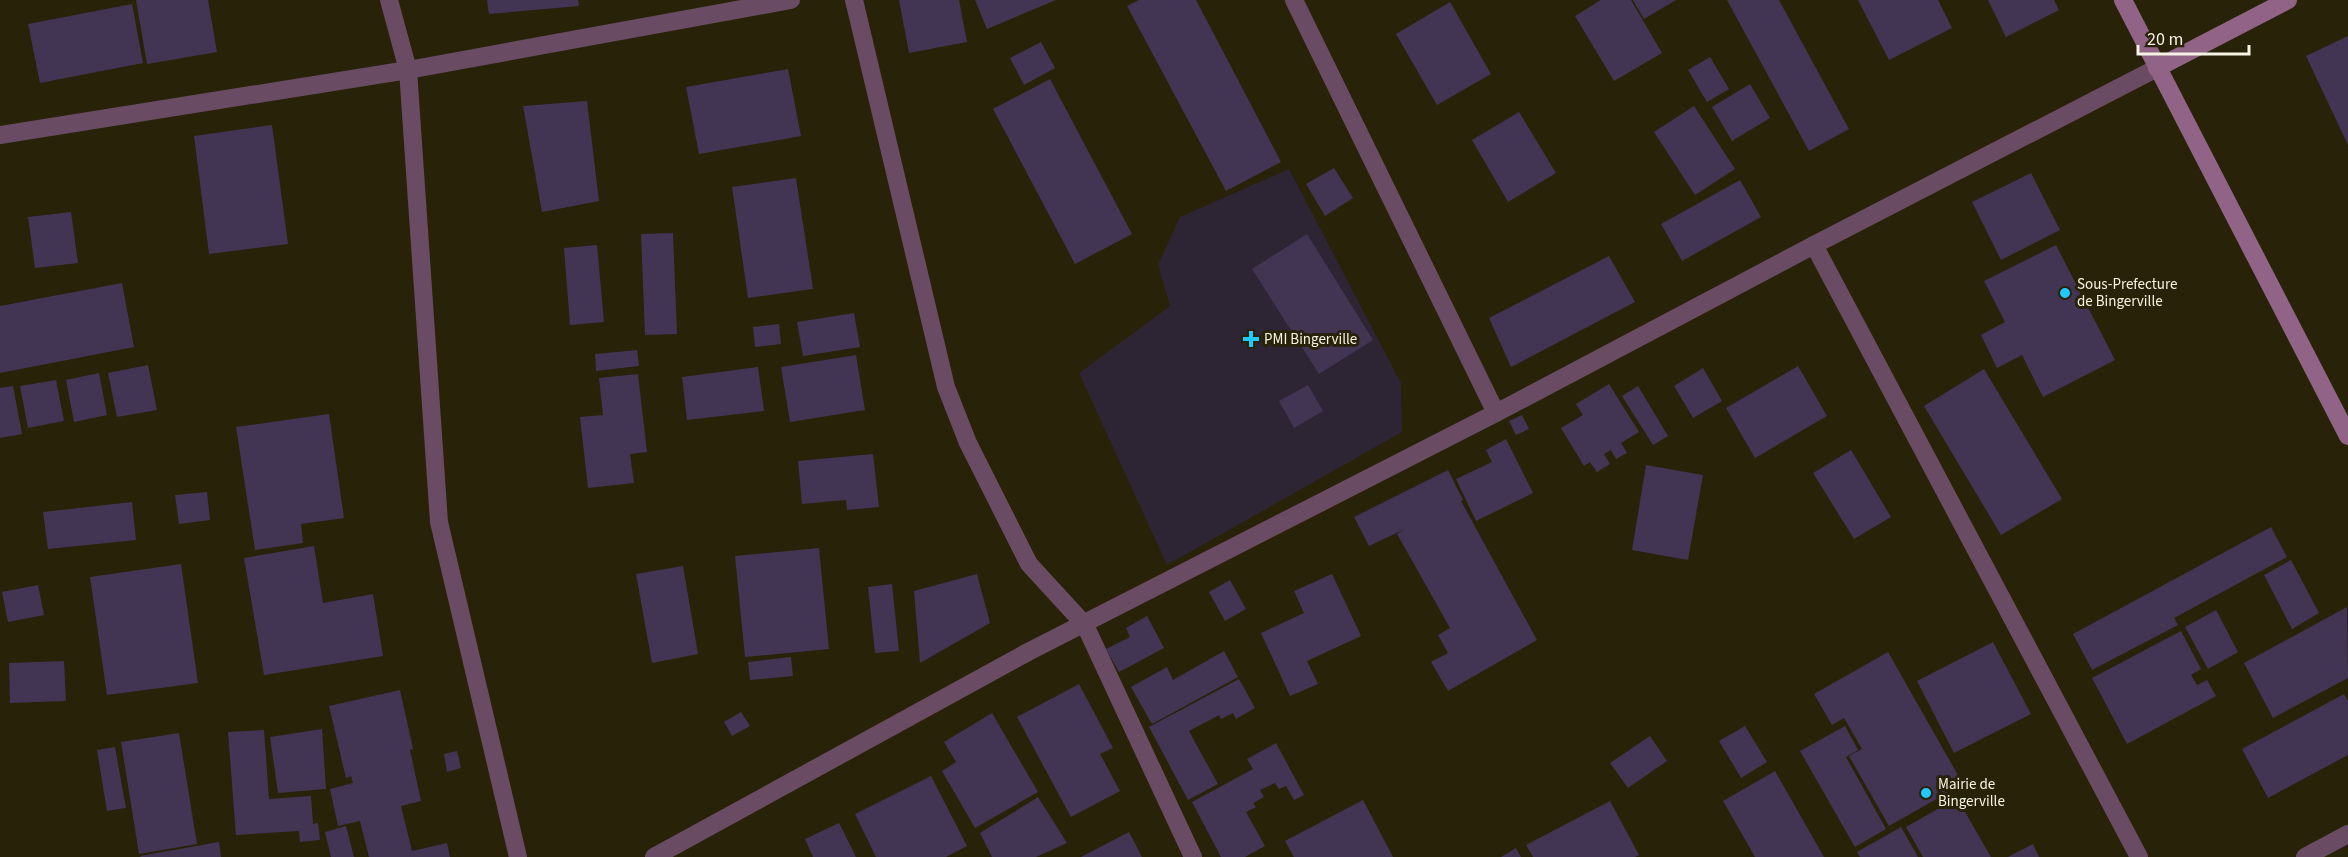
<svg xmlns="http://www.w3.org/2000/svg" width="2348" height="857" font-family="'Source Sans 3',sans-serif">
<rect width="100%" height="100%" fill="#272208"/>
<!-- medical -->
<polygon fill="#2d2534" points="1289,169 1401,383 1402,432 1167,565 1079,373 1170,306 1158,265 1180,217"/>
<!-- building -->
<g fill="#423554">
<polygon points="136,0 208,0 217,52 147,64"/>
<polygon points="487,0 578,0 579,6 489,14"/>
<polygon points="899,0 959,0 967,42 909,53"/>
<polygon points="975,0 1056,0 987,29"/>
<polygon points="1139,0 1196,0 1281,162 1226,191 1127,6"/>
<polygon points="1601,0 1631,0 1662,53 1614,81 1575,16"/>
<polygon points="1633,0 1676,0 1644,19"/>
<polygon points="1727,0 1779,0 1849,129 1809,151"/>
<polygon points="1858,0 1938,0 1952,28 1889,60"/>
<polygon points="1988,0 2054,0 2059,10 2006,37"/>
<polygon points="1450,2 1491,74 1437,105 1396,34"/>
<polygon points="132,4 143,63 40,83 28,24"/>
<polygon points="2348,36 2348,145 2306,56"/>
<polygon points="1041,42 1055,68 1024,85 1010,58"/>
<polygon points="1710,57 1729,89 1707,102 1688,70"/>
<polygon points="788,69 801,136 699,154 686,87"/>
<polygon points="1050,79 1132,234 1075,264 993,109"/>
<polygon points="1750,84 1770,118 1732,141 1712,107"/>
<polygon points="587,101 599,201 542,212 523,106"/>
<polygon points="1694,106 1735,169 1695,195 1654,132"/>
<polygon points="1519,112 1556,173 1508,202 1472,140"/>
<polygon points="272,125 288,244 209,254 194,136"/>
<polygon points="1334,168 1353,198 1325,216 1306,184"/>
<polygon points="2031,173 2060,230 2001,260 1972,202"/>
<polygon points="796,178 813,289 748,298 732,187"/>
<polygon points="1740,180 1761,217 1682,261 1661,224"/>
<polygon points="71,212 78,263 35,268 28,217"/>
<polygon points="673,233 677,334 645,335 641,234"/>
<polygon points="1307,234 1373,340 1319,374 1252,269"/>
<polygon points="597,245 604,322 570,325 564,248"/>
<polygon points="2056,245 2115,360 2043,397 2022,355 1997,368 1981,335 2005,322 1984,281"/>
<polygon points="1609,256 1635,302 1511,367 1489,318"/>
<polygon points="122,283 134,347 0,373 0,306"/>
<polygon points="854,313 860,347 803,356 797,322"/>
<polygon points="779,324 781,344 755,347 753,327"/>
<polygon points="637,350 639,366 596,371 595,354"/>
<polygon points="856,355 865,410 790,422 781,367"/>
<polygon points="148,365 157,410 117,417 108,373"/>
<polygon points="1798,366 1827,416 1755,458 1726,408"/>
<polygon points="758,367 764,411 687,420 682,377"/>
<polygon points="1703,368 1722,401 1693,418 1674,386"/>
<polygon points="1984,369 2062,499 2001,535 1924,406"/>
<polygon points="99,373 107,415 74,422 66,380"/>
<polygon points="638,374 647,452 630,454 634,483 588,488 580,417 603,415 599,378"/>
<polygon points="56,380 64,421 28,428 20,386"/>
<polygon points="1609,384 1639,432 1621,443 1627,453 1616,459 1611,450 1604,454 1610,464 1597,472 1590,462 1584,466 1561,428 1583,415 1576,404"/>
<polygon points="1308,385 1323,411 1294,428 1279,401"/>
<polygon points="13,386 22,434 0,438 0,388"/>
<polygon points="1638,386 1668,436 1653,445 1622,396"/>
<polygon points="329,414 344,518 301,524 303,543 255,550 236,427"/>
<polygon points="1522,415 1529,429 1516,435 1509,421"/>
<polygon points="1506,439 1533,493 1476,521 1456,479 1492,462 1486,450"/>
<polygon points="1851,450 1891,517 1854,539 1813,473"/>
<polygon points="873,454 879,507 847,510 846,500 802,504 798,461"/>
<polygon points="1646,465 1703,475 1688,560 1632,550"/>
<polygon points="1448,470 1463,500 1461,501 1537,640 1448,691 1431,662 1448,653 1438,635 1450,628 1397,534 1405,529 1369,546 1354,517"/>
<polygon points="207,492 210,520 179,524 175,495"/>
<polygon points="132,502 136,540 48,549 43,512"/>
<polygon points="2271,527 2287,557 2174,618 2178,625 2092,670 2073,634"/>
<polygon points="314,546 323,603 373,594 383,656 264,675 244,558"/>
<polygon points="819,548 829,649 745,657 735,556"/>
<polygon points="2291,560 2319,613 2292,629 2264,575"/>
<polygon points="181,564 198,683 107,695 90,577"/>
<polygon points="683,566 698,654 652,663 636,574"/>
<polygon points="977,574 990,623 920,663 914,591"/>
<polygon points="1332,574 1361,636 1307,661 1318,684 1290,696 1261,633 1304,613 1294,591"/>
<polygon points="1230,580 1246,609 1225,621 1209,592"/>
<polygon points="892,584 899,651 875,653 868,587"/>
<polygon points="38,585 44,615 8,622 2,592"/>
<polygon points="2347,607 2348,678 2273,718 2244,663"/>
<polygon points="2216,610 2238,652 2208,669 2185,627"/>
<polygon points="1147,616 1164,648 1119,672 1106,649 1130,637 1126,628"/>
<polygon points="2181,631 2201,669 2191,675 2197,685 2207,680 2216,696 2127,744 2092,678"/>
<polygon points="1993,642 2031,714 1954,753 1917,681"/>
<polygon points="1224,651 1238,677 1152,724 1131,687 1167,667 1173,680"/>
<polygon points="1888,652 1963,784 1889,826 1849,756 1862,749 1844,718 1832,725 1814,694"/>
<polygon points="791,657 793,676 750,680 748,662"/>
<polygon points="64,661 66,701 10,703 9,663"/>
<polygon points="1239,679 1255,708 1236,719 1233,713 1221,719 1219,715 1189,731 1218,784 1188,800 1149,727"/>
<polygon points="1079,684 1113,748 1100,754 1120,791 1071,817 1017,717"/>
<polygon points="400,690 413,749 410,750 421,801 401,806 412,851 447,843 450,857 369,857 360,821 338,826 330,789 353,783 351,776 346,778 329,706"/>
<polygon points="2344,694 2348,701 2348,755 2268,798 2242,749"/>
<polygon points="741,712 750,726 732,736 724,722"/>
<polygon points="992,713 1038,792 975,828 942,771 956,762 944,742"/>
<polygon points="1745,726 1767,762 1741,778 1719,741"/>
<polygon points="1845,726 1858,750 1846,757 1886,829 1855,847 1800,751"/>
<polygon points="322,729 326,789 278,793 270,737"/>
<polygon points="264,730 269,799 311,796 313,824 318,823 320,840 300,842 299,831 236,835 228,732"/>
<polygon points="179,733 197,844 139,854 121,742"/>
<polygon points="1650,736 1667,761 1628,788 1610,763"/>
<polygon points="1276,743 1304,795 1294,800 1286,786 1279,789 1275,783 1260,790 1264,797 1253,803 1256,807 1246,812 1265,846 1245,857 1221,857 1192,802 1253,769 1247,759"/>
<polygon points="115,747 126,808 107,811 97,750"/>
<polygon points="457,751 461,768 447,772 444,754"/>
<polygon points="1775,771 1824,857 1755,857 1723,801"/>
<polygon points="931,776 967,846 946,857 876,857 855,814"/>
<polygon points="1038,797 1067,843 1036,857 992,857 980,833"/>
<polygon points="1957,798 1991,857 1923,857 1906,827"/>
<polygon points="1363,800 1393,857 1294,857 1285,841"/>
<polygon points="1610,801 1639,855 1635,857 1533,857 1526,845"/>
<polygon points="839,823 856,857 813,857 805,839"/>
<polygon points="346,826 354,857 331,857 325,832"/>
<polygon points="1901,827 1918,857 1860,857 1857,852"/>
<polygon points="1129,832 1142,857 1081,857"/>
<polygon points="219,842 221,857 141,857 140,856"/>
<polygon points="2033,844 2039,857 2008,857"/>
<polygon points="1516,848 1521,857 1501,857"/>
</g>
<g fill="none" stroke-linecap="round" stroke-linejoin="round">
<!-- street -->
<g stroke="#694c63" stroke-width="18">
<polyline points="389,0 408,70 439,522 518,857"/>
<polyline points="854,0 946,387 968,443 1029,564 1085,625 1193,857"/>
<polyline points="1294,0 1496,413"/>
<polyline points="0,135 408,70 791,0"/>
<polyline points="1814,245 2139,857"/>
<polyline points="654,857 1028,652 1496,413 1814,245 2157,68"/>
<polyline points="2305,857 2348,834"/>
</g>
<!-- secondary -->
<g stroke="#916387" stroke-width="18">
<polyline points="2123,0 2348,436"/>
<polyline points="2157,68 2288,0"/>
</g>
</g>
<!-- markers -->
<g fill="#22c9fd" stroke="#272208" stroke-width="2">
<circle cx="2065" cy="293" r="6"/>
<path d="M1248 330h6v6h6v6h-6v6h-6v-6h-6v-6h6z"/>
<circle cx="1926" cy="793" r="6"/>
</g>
<g text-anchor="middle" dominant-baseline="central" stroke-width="6" stroke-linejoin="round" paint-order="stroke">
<!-- poi labels -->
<g font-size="15" fill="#f6f3e4" stroke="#272208" text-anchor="start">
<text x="2077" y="284">Sous-Prefecture<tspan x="2077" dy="17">de Bingerville</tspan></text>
<text x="1264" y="339">PMI Bingerville</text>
<text x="1938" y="784">Mairie de<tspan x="1938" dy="17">Bingerville</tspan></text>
</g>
</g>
<!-- scale -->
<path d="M2138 45v9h111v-9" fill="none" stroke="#f6f3e4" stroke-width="3"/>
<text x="2147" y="45" font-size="18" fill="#f6f3e4" stroke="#272208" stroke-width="4.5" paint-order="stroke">20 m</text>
</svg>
